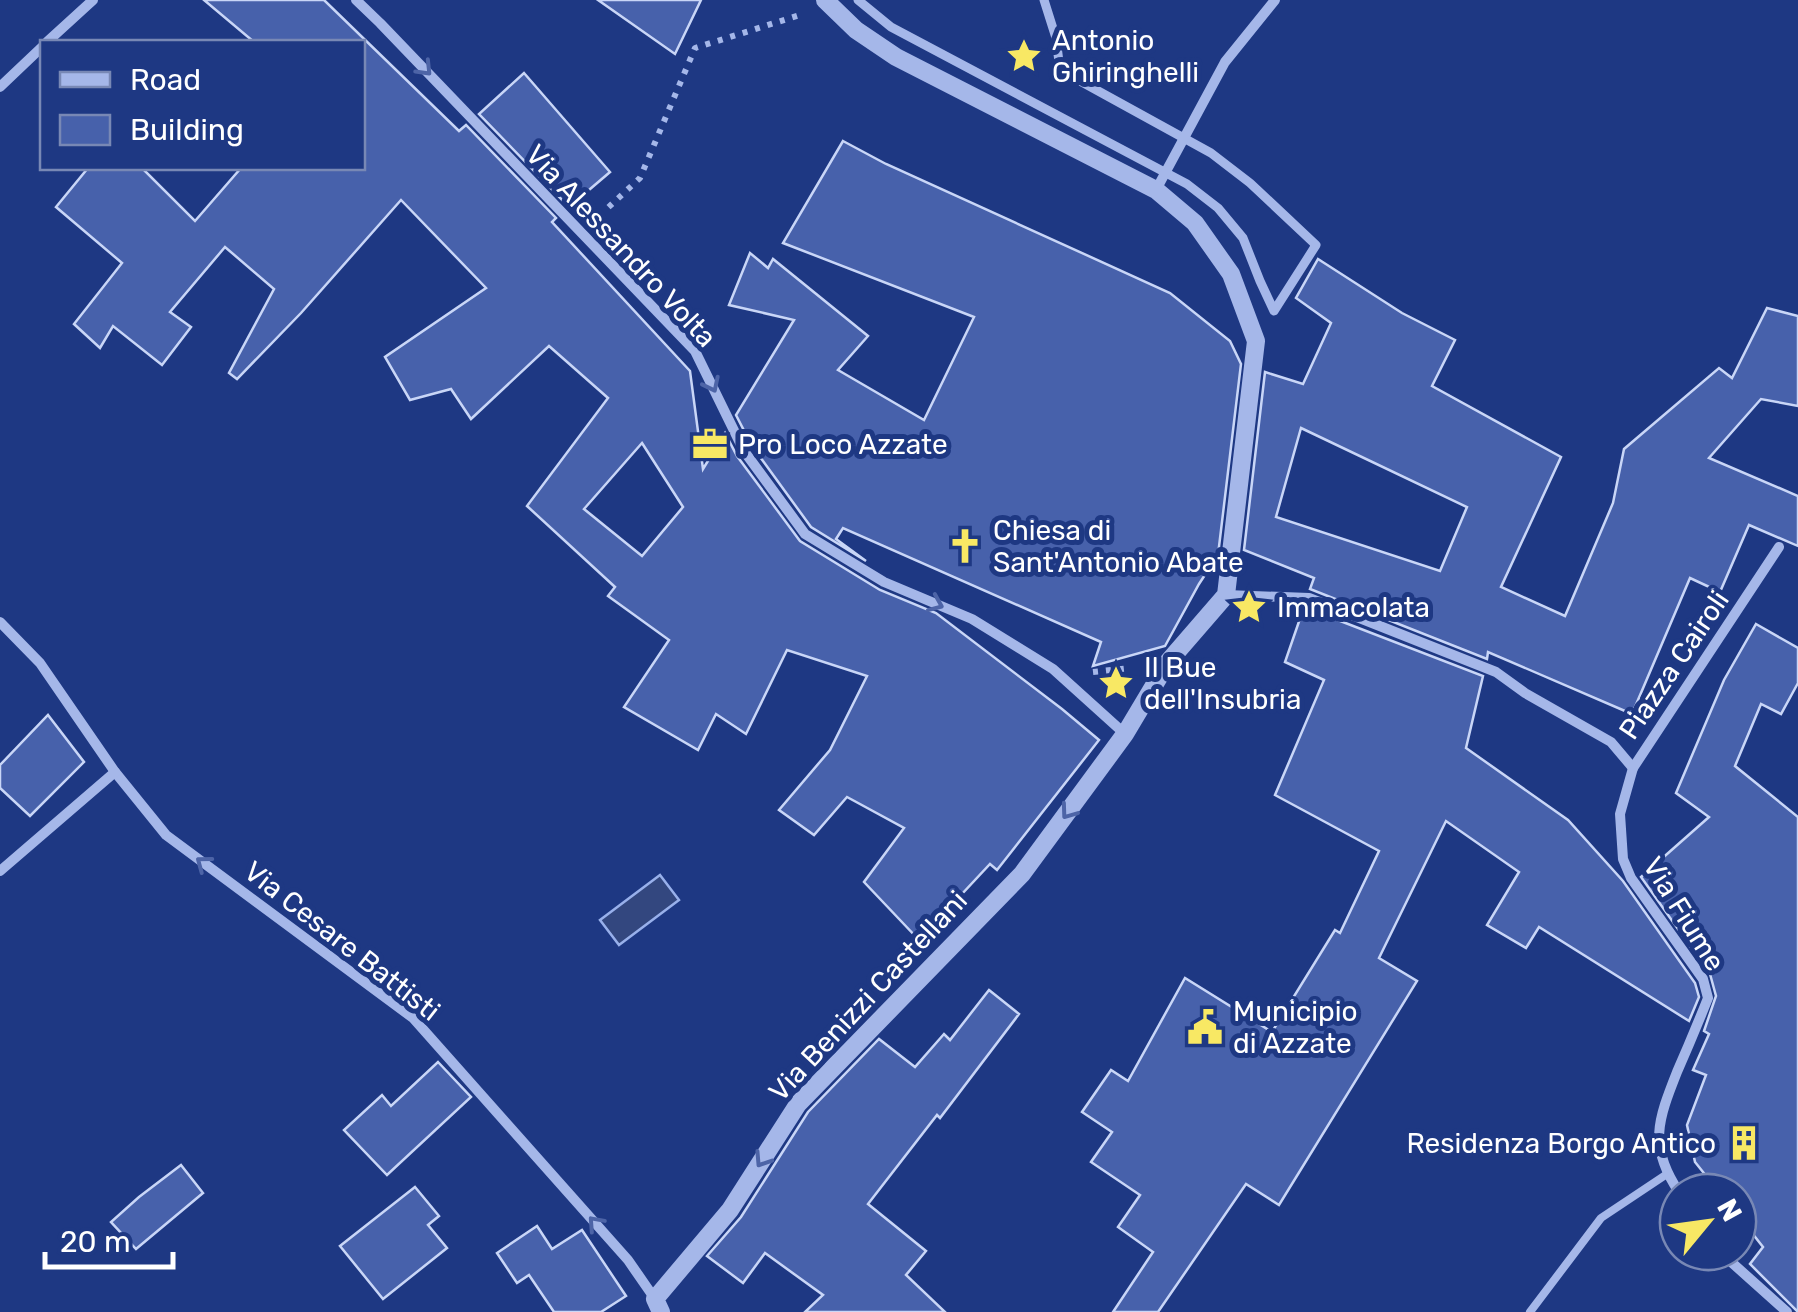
<svg xmlns="http://www.w3.org/2000/svg" width="1798" height="1312" font-family="Rubik,sans-serif">
<rect width="100%" height="100%" fill="#1e3883"/>
<!-- water -->
<polygon fill="#33477f" stroke="#98b0eb" stroke-width="2.5" points="660,875 679,900 619,945 600,920"/>
<!-- building -->
<g fill="#4761ab" stroke="#c9d6f7" stroke-width="2.5" fill-rule="evenodd">
<path d="M204,0H324L459,131L466,125L556,218L552,222L690,371L703,469L725,433L737,456L800,541L880,590L936,613L1062,709L1099,740L997,870L990,864L919,940L864,882L904,828L847,797L814,835L779,810L830,750L867,676L787,650L746,734L716,714L698,750L624,707L669,640L608,596L615,587L527,506L608,398L549,346L471,419L451,389L410,400L385,357L486,288L401,200L301,313L237,379L229,373L274,289L225,247L170,312L191,327L162,365L113,326L100,348L74,324L122,263L56,207L88,168H142L195,221L241,168H362V42H254ZM642,443L683,507L642,556L584,509Z"/>
<polygon points="598,0 701,0 675,54"/>
<polygon points="524,73 610,172 569,207 479,114"/>
<polygon points="843,141 886,164 1170,293 1230,341 1241,364 1218,555 1199,584 1165,646 1093,666 1101,642 843,528 836,539 866,561 811,527 752,446 736,415 794,320 729,305 750,253 768,268 773,259 868,336 838,370 924,420 974,317 783,243"/>
<path d="M1318,259L1402,313L1455,340L1432,386L1561,457L1501,587L1565,616L1613,503L1624,449L1719,368L1732,378L1767,308L1798,316V406L1761,399L1709,458L1798,496V546L1749,525L1720,592L1690,578L1632,714L1488,652L1487,659L1310,589L1314,578L1244,550L1265,372L1303,384L1331,323L1296,298ZM1301,428L1467,507L1440,571L1276,517Z"/>
<polygon points="1304,607 1483,676 1466,748 1568,820 1623,881 1695,983 1699,997 1689,1021 1539,927 1526,948 1487,925 1519,872 1446,821 1379,958 1417,981 1279,1205 1246,1184 1158,1312 1113,1312 1153,1252 1118,1227 1140,1195 1091,1162 1112,1132 1082,1112 1111,1070 1128,1081 1185,978 1272,1032 1335,930 1340,933 1379,851 1275,795 1324,680 1285,662"/>
<polygon points="1756,624 1798,648 1798,683 1781,714 1761,704 1735,766 1798,817 1798,1312 1750,1264 1763,1247 1738,1215 1738,1192 1719,1192 1695,1162 1687,1125 1706,1075 1693,1070 1709,1034 1704,1031 1716,996 1710,974 1641,877 1709,817 1676,793 1724,680"/>
<polygon points="48,715 84,762 30,816 0,788 0,765"/>
<polygon points="989,990 1019,1014 940,1118 937,1115 868,1204 926,1251 906,1275 945,1312 805,1312 823,1295 765,1253 743,1283 707,1256 741,1217 808,1112 879,1039 915,1067 944,1034 950,1040"/>
<polygon points="438,1062 471,1097 387,1175 344,1130 382,1095 391,1106"/>
<polygon points="181,1165 203,1193 136,1249 111,1222 139,1197"/>
<polygon points="415,1187 439,1216 428,1225 447,1248 383,1299 340,1246"/>
<polygon points="537,1226 552,1249 582,1230 626,1296 601,1312 554,1312 529,1275 517,1283 497,1253"/>
</g>
<g fill="none" stroke-linecap="round" stroke-linejoin="round">
<!-- path -->
<g stroke="#a5b7e9" stroke-width="6" stroke-dasharray="5 8" stroke-linecap="butt">
<polyline points="599,216 640,178 695,48 800,15"/>
<polyline points="1093,672 1130,668"/>
</g>
<!-- service -->
<polyline stroke="#a5b7e9" stroke-width="8" points="1530,1312 1601,1218 1667,1174"/>
<!-- pedestrian -->
<polyline stroke="#a5b7e9" stroke-width="9" points="858,0 891,27 1187,184 1218,208 1243,238 1260,281 1274,311 1316,245 1250,183 1211,153 1060,70 1056,38 1044,0"/>
<!-- minor -->
<g stroke="#a5b7e9" stroke-width="10">
<polyline points="356,0 380,23 695,351 744,451 805,534 884,582 972,619 1053,669 1125,734"/>
<polyline points="47,42 93,0"/>
<polyline points="0,87 42,47"/>
<polyline points="1156,190 1225,62 1275,0"/>
<polyline points="1226,595 1309,598 1496,672 1525,693 1611,742 1633,768"/>
<polyline points="0,622 40,663 115,772 166,835 413,1018 628,1260 655,1299"/>
<polyline points="0,871 115,772"/>
<path d="M1679,1192C1648,1146 1658,1120 1677,1072C1688,1047 1698,1023 1708,998L1703,979L1631,878L1623,859L1620,814L1633,768L1779,547"/>
<polyline points="1720,1252 1787,1312"/>
</g>
<!-- tertiary -->
<polyline stroke="#a5b7e9" stroke-width="18" points="661,1312 655,1299 730,1210 798,1104 1022,874 1125,734 1168,662 1226,595 1256,341 1231,274 1195,223 1156,190 896,57 856,30 825,0"/>
</g>
<!-- one-way arrows -->
<defs><path id="oneway-chevron" d="M-2-3.5L2.5 0L-2 3.5" fill="none" stroke-width="1.6" stroke-linecap="round" stroke-linejoin="round" transform="scale(2.5)"/></defs>
<g stroke="#4d64a7">
<use href="#oneway-chevron" transform="translate(425 69) rotate(46)"/>
<use href="#oneway-chevron" transform="translate(712 385) rotate(64)"/>
<use href="#oneway-chevron" transform="translate(936 604) rotate(23)"/>
<use href="#oneway-chevron" transform="translate(1068 812) rotate(126)"/>
<use href="#oneway-chevron" transform="translate(203 863) rotate(-143)"/>
<use href="#oneway-chevron" transform="translate(762 1160) rotate(123)"/>
<use href="#oneway-chevron" transform="translate(595 1223) rotate(-132)"/>
</g>
<!-- icons -->
<defs>
<symbol id="sight-bare" viewBox="-9 -9 18 18"><path d="M0-6L1.8-2.2L6-1.7L2.9 1.2L3.7 5.4L0 3.3L-3.7 5.4L-2.9 1.2L-6-1.7L-1.8-2.2Z" fill="#f8e864" stroke="#1e3883" stroke-width="2.5" paint-order="stroke"/></symbol>
<symbol id="office-bare" viewBox="-9 -9 18 18"><path d="M-6-3h4V-5.5h4V-3h4V5H-6ZM-1-4.5V-3h2v-1.5ZM-6 0V1H6V0Z" fill="#f8e864" stroke="#1e3883" stroke-width="2.5" paint-order="stroke"/></symbol>
<symbol id="church-bare" viewBox="-9 -9 18 18"><path d="M-1.2-6h2.4v3.5h3.3v2.4h-3.3V6h-2.4V-.1h-3.3v-2.4h3.3Z" fill="#f8e864" stroke="#1e3883" stroke-width="2.5" paint-order="stroke"/></symbol>
<symbol id="civic-bare" viewBox="-9 -9 18 18"><path d="M-.6-6.5H3V-4.5H.6V-3L4-1V1h2V6H-6V1h2V-1L-.6-3ZM-1.2 2.5V6h2.4V2.5Z" fill="#f8e864" stroke="#1e3883" stroke-width="2.5" paint-order="stroke"/></symbol>
<symbol id="building-bare" viewBox="-9 -9 18 18"><path d="M-4-6H4V6H1V3H-1V6H-4ZM-2.5-4.3h1.7v1.8h-1.7ZM.8-4.3h1.7v1.8H.8ZM-2.5-1h1.7V.8h-1.7ZM.8-1h1.7V.8H.8Z" fill="#f8e864" stroke="#1e3883" stroke-width="2.5" paint-order="stroke"/></symbol>
</defs>
<g fill-rule="evenodd">
<use href="#sight-bare" x="999" y="31" width="50" height="50"/>
<use href="#office-bare" x="685" y="419" width="50" height="50"/>
<use href="#church-bare" x="940" y="521" width="50" height="50"/>
<use href="#sight-bare" x="1224" y="582" width="50" height="50"/>
<use href="#sight-bare" x="1091" y="658" width="50" height="50"/>
<use href="#civic-bare" x="1180" y="1002" width="50" height="50"/>
<use href="#building-bare" x="1719" y="1118" width="50" height="50"/>
</g>
<g text-anchor="middle" dominant-baseline="central" stroke-width="10" stroke-linejoin="round" paint-order="stroke">
<!-- poi labels -->
<g font-size="28" fill="#fff" stroke="#1e3883" text-anchor="start">
<text x="1052" y="40">Antonio<tspan x="1052" dy="32">Ghiringhelli</tspan></text>
<text x="738" y="444">Pro Loco Azzate</text>
<text x="993" y="530">Chiesa di<tspan x="993" dy="32">Sant'Antonio Abate</tspan></text>
<text x="1277" y="607">Immacolata</text>
<text x="1144" y="667">Il Bue<tspan x="1144" dy="32">dell'Insubria</tspan></text>
<text x="1233" y="1011">Municipio<tspan x="1233" dy="32">di Azzate</tspan></text>
<text x="1716" y="1143" text-anchor="end">Residenza Borgo Antico</text>
</g>
<!-- street labels -->
<g font-size="28" fill="#fff" stroke="#1e3883">
<text transform="translate(621 246) rotate(47)">Via Alessandro Volta</text>
<text transform="translate(1674 665) rotate(-56)">Piazza Cairoli</text>
<text transform="translate(1684 914) rotate(58)">Via Fiume</text>
<text transform="translate(342 941) rotate(38)">Via Cesare Battisti</text>
<text transform="translate(868 996) rotate(-47)">Via Benizzi Castellani</text>
</g>
</g>
<!-- legend -->
<rect x="40" y="40" width="325" height="130" fill="#1e3883" stroke="#7888b5" stroke-width="2.5"/>
<rect x="60" y="72" width="50" height="15" fill="#a5b7e9" stroke="#7888b5" stroke-width="2.5"/>
<text x="130" y="90" font-size="30" fill="#ffffff">Road</text>
<rect x="60" y="115" width="50" height="30" fill="#4761ab" stroke="#7888b5" stroke-width="2.5"/>
<text x="130" y="140" font-size="30" fill="#ffffff">Building</text>
<!-- north arrow -->
<g transform="translate(1708 1222) rotate(61)"><circle r="48" fill="#1e3883" stroke="#7888b5" stroke-width="2.5"/>
<path d="M0-8L18 38L0 25L-18 38Z" fill="#f8e864"/>
<text y="-15" font-size="28" font-weight="bold" text-anchor="middle" fill="#ffffff">N</text>
</g>
<!-- scale -->
<path d="M45 1252v15h128v-15" fill="none" stroke="#ffffff" stroke-width="5"/>
<text x="60" y="1252" font-size="30" fill="#ffffff" stroke="#1e3883" stroke-width="8" paint-order="stroke">20 m</text>
</svg>
